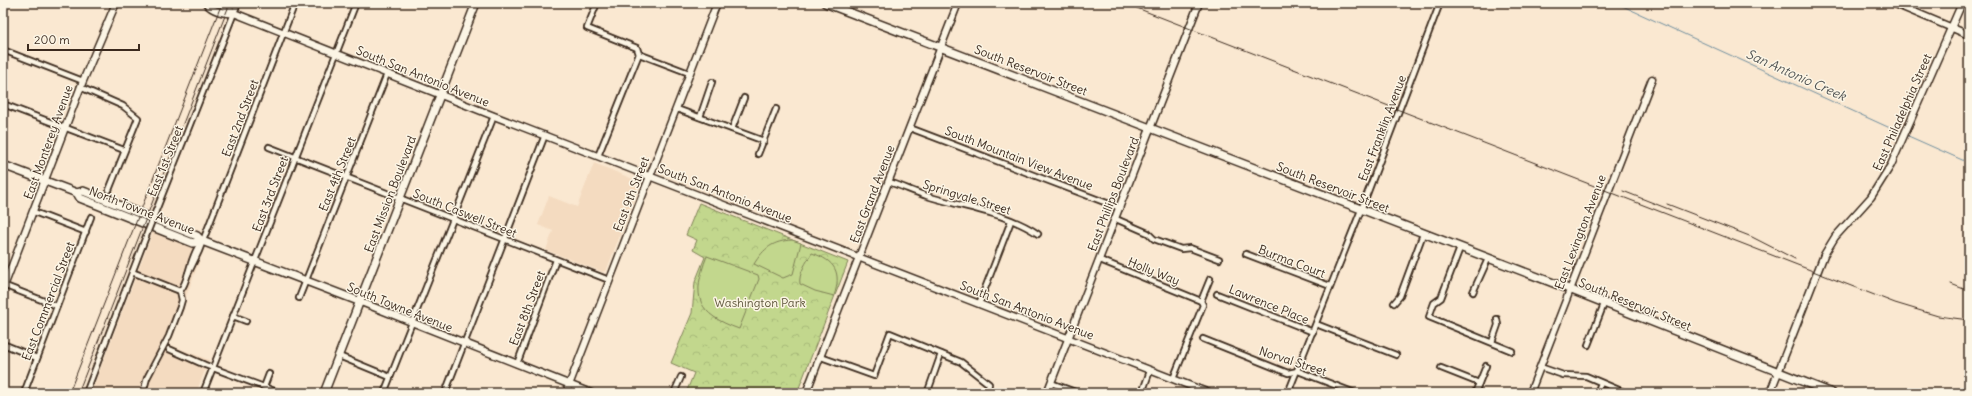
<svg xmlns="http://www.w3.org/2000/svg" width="1972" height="396" font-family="Delius,sans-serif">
<defs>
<pattern id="park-crowns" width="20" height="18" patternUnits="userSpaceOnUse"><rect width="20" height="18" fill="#c2d78d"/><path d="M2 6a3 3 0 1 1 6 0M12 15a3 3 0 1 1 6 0" fill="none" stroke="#a8b979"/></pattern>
</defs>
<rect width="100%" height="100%" fill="#fae8d1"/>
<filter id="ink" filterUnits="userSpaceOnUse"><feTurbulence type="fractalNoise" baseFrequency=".025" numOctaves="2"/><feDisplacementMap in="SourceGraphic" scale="8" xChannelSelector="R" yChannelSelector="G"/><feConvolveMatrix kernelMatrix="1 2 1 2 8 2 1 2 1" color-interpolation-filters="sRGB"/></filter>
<g filter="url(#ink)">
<!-- built -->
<g fill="#f4dbc0">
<polygon points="594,163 640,182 607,269 603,272 546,250 553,231 538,225 549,196 577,207"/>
<polygon points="153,232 203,252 168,344 209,360 196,393 91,393"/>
</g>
<!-- park -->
<polygon fill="url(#park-crowns)" stroke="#7e8056" points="699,203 848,262 797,393 686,393 694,373 671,363 692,313 695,282 705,257 693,250 697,240 686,235"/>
<!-- garden -->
<g fill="#c2d78d" stroke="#7e8056">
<path d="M792,240L801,243L793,274L783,278L754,264C764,248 773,241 792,240Z"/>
<path d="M812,253C835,261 842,272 834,296L815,291L800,284C798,274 807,261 812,253Z"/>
<path d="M707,256L758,275L759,279L739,329C697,314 691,297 707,256Z"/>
</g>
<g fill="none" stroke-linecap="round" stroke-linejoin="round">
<!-- stream -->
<g stroke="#708e9e" stroke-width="1">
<polyline points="1616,3 1901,133"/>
<polyline points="1906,135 1969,163"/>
</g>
<defs>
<g id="street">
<polyline points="597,3 587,28 637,48 639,54 689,73"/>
<polyline points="3,50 83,81"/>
<polyline points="80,87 123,106 138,118 109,190"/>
<polyline points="3,104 124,150"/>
<polyline points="677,109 764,141"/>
<polyline points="700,117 712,82"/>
<polyline points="910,128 1120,208"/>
<polyline points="732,129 744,98"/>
<polyline points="269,147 609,280"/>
<polyline points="758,154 776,109"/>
<polyline points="598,156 639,54"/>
<path d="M889,182C902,186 914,192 927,196C962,207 1008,213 1038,234"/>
<polyline points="34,212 86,232"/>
<polyline points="155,213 238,3"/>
<polyline points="1116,219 1148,233 1154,239 1181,249 1190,248 1219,259"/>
<polyline points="1460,248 1441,298 1434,303 1429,317 1512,351"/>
<polyline points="1246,254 1330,286"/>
<polyline points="1100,260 1201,301"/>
<polyline points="132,272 180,291"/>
<polyline points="188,274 199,251 295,3"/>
<polyline points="3,285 57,306"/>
<path d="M180,291C189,282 189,258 200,244"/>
<polyline points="1473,292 1488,259"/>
<polyline points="1217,294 1313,332"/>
<polyline points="299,298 387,74"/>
<polyline points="1394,303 1400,296 1423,234"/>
<polyline points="979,304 1011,221"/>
<polyline points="233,316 246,321"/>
<polyline points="1316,324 1396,355"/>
<polyline points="1203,339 1288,373 1298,371 1355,393"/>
<polyline points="1492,342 1498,325 1497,319"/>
<polyline points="3,344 37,358"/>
<polyline points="1588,345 1604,304"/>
<polyline points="169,349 205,365 280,393"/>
<polyline points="339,356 390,377"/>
<polyline points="821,357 874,376 890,333 961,362 989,384 987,393"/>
<polyline points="517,364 556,260"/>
<polyline points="1540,367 1563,375 1586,376 1626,393"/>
<polyline points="1441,368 1479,383"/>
<polyline points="1173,379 1203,305 1201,301 1210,279"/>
<polyline points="1051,383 1078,393"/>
<polyline points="264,387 269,374"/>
<polyline points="928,391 941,354"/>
<polyline points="24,393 91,217"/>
<polyline points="86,393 148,231"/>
<polyline points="143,393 147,378 169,336 180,307 182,300 180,291"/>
<polyline points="203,393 356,3"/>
<polyline points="384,393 494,116"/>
<polyline points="445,393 545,135"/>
<polyline points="674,393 681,377"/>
<polyline points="1142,393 1150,371"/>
<polyline points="1288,393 1361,210 1440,3"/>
<polyline points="1475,393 1486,366"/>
<polyline points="1597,393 1601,383"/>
</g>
<g id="secondary">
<path d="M206,3C212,11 225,14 234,13"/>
<polyline points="217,3 228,8 234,13 494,116 1209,393"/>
<polyline points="1893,3 1969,35"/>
<polyline points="3,289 83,81 116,3"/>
<polyline points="361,302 591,393"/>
<polyline points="566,393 717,3"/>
<polyline points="806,393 958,3"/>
<polyline points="1047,393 1199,3"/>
<polyline points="1530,393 1652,79"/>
<polyline points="1770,393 1824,255 1835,237 1871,197 1891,165 1962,3"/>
</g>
<g id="primary">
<polyline points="825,3 1569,289 1832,393"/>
<polyline points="3,165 77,193 83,191 197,236 202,241 361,302"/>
<polyline points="77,193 80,198 193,243 202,241"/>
<polyline points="324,393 476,3"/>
</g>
</defs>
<!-- street casing -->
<use href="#street" stroke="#3b2a1e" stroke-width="8"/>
<!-- secondary casing -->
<use href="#secondary" stroke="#3b2a1e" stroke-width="9"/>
<!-- primary casing -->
<use href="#primary" stroke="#3b2a1e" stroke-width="10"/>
<!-- street -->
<use href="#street" stroke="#fcf5e5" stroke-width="4.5"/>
<!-- secondary -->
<use href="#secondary" stroke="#fcf5e5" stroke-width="6"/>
<!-- primary -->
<use href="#primary" stroke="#fcf5e5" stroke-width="7"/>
<!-- rail -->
<g stroke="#3b2a1e" stroke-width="1">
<polyline points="1124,3 1895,303 1938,316 1969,320"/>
<polyline points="1623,191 1671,210"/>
<polyline points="1667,204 1752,237 1795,259"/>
<polyline points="1951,284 1969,291"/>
<polyline points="69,393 222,3"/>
<polyline points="78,393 230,3"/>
</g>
<defs>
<polyline id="street-bridge" points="148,231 155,213"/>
</defs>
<!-- street-bridge casing -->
<use href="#street-bridge" stroke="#3b2a1e" stroke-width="8" stroke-linecap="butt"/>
<!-- street-bridge -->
<use href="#street-bridge" stroke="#fcf5e5" stroke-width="4.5"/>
</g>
</g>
<g text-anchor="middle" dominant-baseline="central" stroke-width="3" stroke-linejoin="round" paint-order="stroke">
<!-- street labels -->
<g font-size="12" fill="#3b2a1e" stroke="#fcf5e5">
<text transform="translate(1031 70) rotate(21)">South Reservoir Street</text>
<text transform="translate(423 76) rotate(22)">South San Antonio Avenue</text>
<text transform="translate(1902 112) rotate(-66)">East Philadelphia Street</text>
<text transform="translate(240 118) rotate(-69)">East 2nd Street</text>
<text transform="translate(1382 128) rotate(-69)">East Franklin Avenue</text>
<text transform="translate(48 142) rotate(-70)">East Monterey Avenue</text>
<text transform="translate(1019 158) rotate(21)">South Mountain View Avenue</text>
<text transform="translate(165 161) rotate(-68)">East 1st Street</text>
<text transform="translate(337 174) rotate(-68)">East 4th Street</text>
<text transform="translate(1333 187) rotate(21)">South Reservoir Street</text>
<text transform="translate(725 193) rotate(21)">South San Antonio Avenue</text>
<text transform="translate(270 194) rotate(-69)">East 3rd Street</text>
<text transform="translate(390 194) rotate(-69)">East Mission Boulevard</text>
<text transform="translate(631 194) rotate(-69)">East 9th Street</text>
<text transform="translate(872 194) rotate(-69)">East Grand Avenue</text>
<text transform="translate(1113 194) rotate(-69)">East Phillips Boulevard</text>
<text transform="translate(967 197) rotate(17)">Springvale Street</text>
<text transform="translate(142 210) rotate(21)">North Towne Avenue</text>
<text transform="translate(465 213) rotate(22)">South Caswell Street</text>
<text transform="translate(1580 232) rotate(-69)">East Lexington Avenue</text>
<text transform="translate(1292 261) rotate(21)">Burma Court</text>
<text transform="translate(1154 271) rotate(22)">Holly Way</text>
<text transform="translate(48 301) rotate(-69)">East Commercial Street</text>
<text transform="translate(1269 304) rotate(22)">Lawrence Place</text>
<text transform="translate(1635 304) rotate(22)">South Reservoir Street</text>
<text transform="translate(400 307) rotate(22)">South Towne Avenue</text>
<text transform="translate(527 308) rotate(-69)">East 8th Street</text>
<text transform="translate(1027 310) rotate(21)">South San Antonio Avenue</text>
<text transform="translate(1293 361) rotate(18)">Norval Street</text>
</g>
<!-- park labels -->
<g font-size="12" fill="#5d553a" stroke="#fcf5e5">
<text x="760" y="302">Washington Park</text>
</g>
<!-- water labels -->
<g font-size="13" font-style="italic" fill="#515454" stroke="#fcf5e5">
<text transform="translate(1796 75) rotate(24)">San Antonio Creek</text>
</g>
</g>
<!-- margin -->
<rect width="1972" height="396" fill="none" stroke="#fcf5e5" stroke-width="16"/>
<rect x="8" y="8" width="1956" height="380" fill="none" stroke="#3b2a1e" stroke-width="1.5" filter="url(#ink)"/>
<!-- scale -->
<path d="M28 44v6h111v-6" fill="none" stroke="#3b2a1e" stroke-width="2"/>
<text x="34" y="44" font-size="12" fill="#3b2a1e" stroke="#fcf5e5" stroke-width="3" paint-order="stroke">200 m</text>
</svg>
